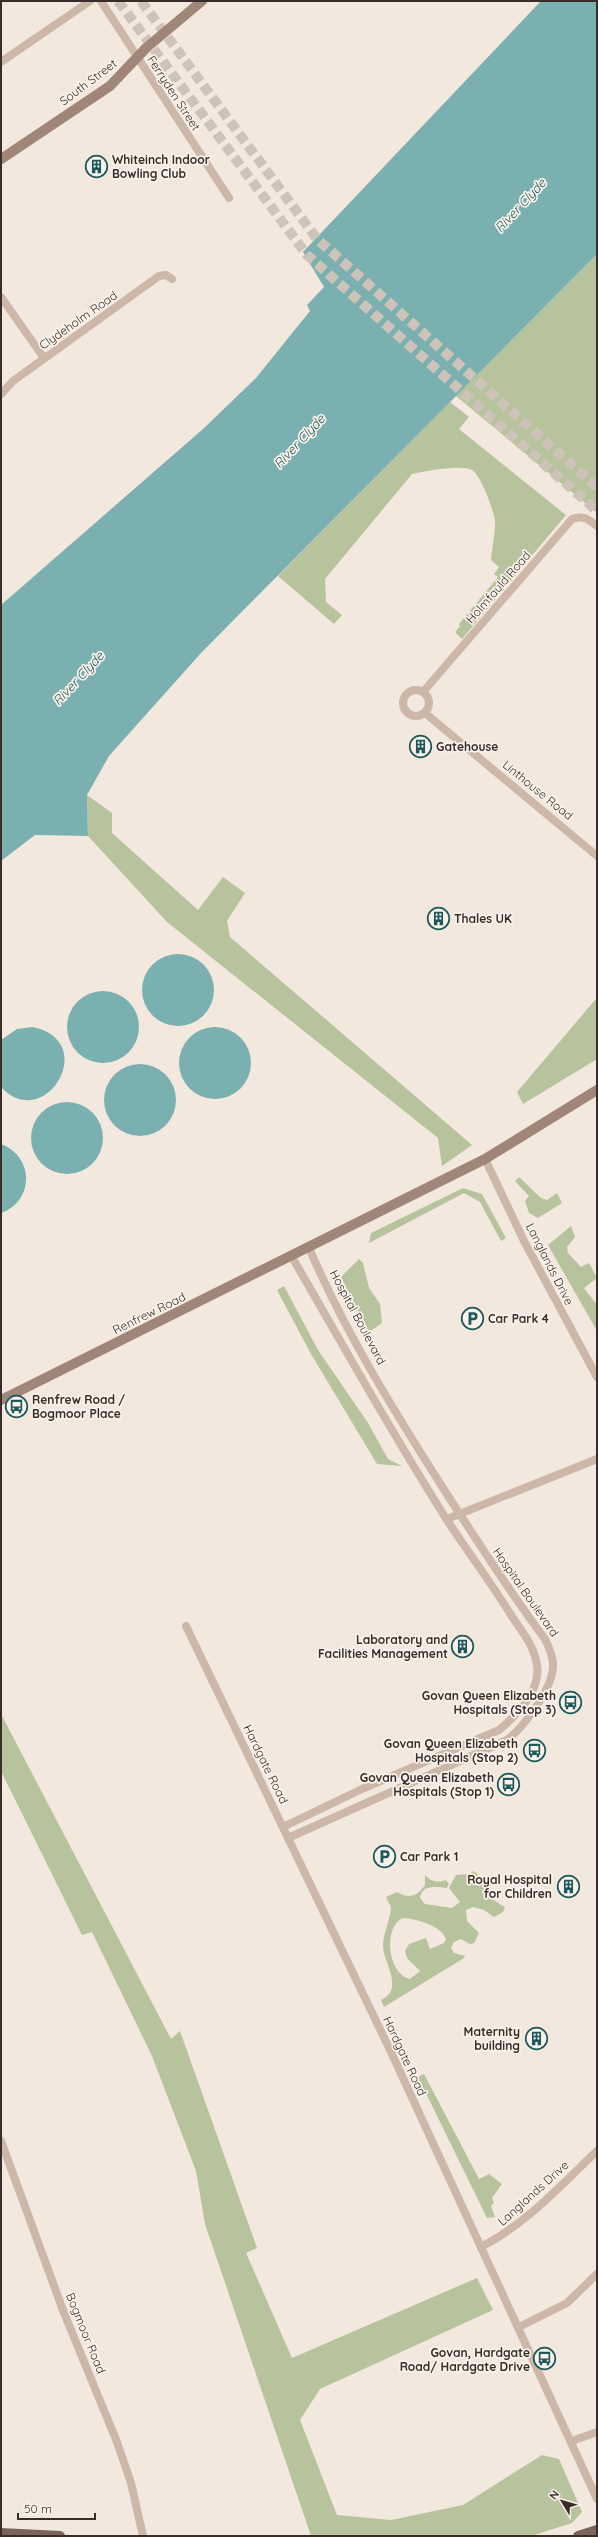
<svg xmlns="http://www.w3.org/2000/svg" width="598" height="2537" font-family="Quicksand,sans-serif">
<rect width="100%" height="100%" fill="#f3e8dd"/>
<!-- green -->
<g fill="#b7c39c" fill-rule="evenodd">
<polygon points="597,254 597,513 456,396"/>
<path d="M450,402L469,417L459,429L566,515L462,639L455,632L460,626L459,624L498,577L494,574L499,567L491,560C492,548 495,535 495,523C495,513 481,475 472,470C462,464 423,471 412,474L325,579L326,602L342,615L334,624L278,576Z"/>
<polygon points="87,795 112,813 112,833 198,910 223,877 245,893 227,921 230,937 472,1145 442,1166 438,1138 167,922 88,836"/>
<polygon points="595,1000 597,1001 597,1059 523,1104 517,1092"/>
<polygon points="519,1177 541,1198 547,1200 557,1193 562,1203 538,1218 529,1213 525,1201 529,1196 515,1181"/>
<polygon points="463,1188 482,1194 506,1238 501,1241 480,1202 464,1193 369,1243 371,1233"/>
<polygon points="571,1226 575,1237 567,1247 568,1253 581,1267 589,1263 597,1278 584,1288 597,1305 597,1331 548,1245"/>
<polygon points="359,1259 363,1263 369,1288 380,1304 382,1323 369,1332 341,1277"/>
<polygon points="284,1286 318,1350 368,1423 388,1459 402,1466 377,1464 311,1354 277,1290"/>
<polygon points="1,1714 171,2039 180,2031 257,2248 246,2253 292,2358 477,2278 493,2310 320,2389 300,2420 337,2515 391,2520 463,2505 542,2455 559,2459 582,2512 572,2523 531,2536 311,2536 205,2224 196,2171 152,2056 92,1932 82,1935 1,1771"/>
<path d="M473,1871L486,1880C486,1894 493,1901 505,1907L503,1912L494,1917L484,1910L473,1907L466,1910L467,1921L479,1933L474,1943L470,1944L461,1939L454,1942L451,1947L454,1953L465,1956L464,1958L384,2007L381,2000C386,1997 391,1994 392,1987C394,1974 384,1960 383,1947C383,1933 390,1921 391,1907L386,1897L397,1892C408,1899 417,1897 425,1885V1875C431,1882 438,1883 446,1880L449,1884L447,1888C437,1887 422,1884 420,1898L425,1904L452,1908L460,1902L449,1888L456,1875L470,1874ZM403,1918C416,1919 441,1925 446,1939L444,1943L430,1949L426,1938L409,1944L405,1951L407,1958L420,1971L410,1979C387,1974 383,1926 403,1918Z"/>
<polygon points="424,2074 479,2179 489,2174 502,2184 492,2198 494,2203 491,2206 495,2217 487,2218 418,2077"/>
</g>
<!-- water -->
<g fill="#7bb0b1">
<polygon points="541,1 597,1 597,254 201,653 109,756 87,795 88,836 35,835 1,861 1,605 203,429 256,378 310,311 307,305 324,287 303,252"/>
<circle cx="178" cy="990" r="36"/>
<circle cx="103" cy="1027" r="36"/>
<circle cx="215" cy="1063" r="36"/>
<path d="M33,1027C101,1042 44,1134 1,1087V1040L17,1029Z"/>
<circle cx="140" cy="1100" r="36"/>
<circle cx="67" cy="1138" r="36"/>
<path d="M1,1144C34,1156 35,1201 1,1213Z"/>
</g>
<g fill="none" stroke-linecap="round" stroke-linejoin="round">
<!-- primary-tunnel -->
<g stroke="#cec3b9" stroke-width="10" stroke-dasharray="10 5" stroke-linecap="butt">
<polyline points="118,1 307,255 597,511"/>
<polyline points="141,1 317,239 597,487"/>
</g>
<!-- street -->
<g stroke="#ccb7a8" stroke-width="8">
<polyline points="101,1 229,198"/>
<polyline points="1,62 90,1"/>
<polyline points="1,297 44,358"/>
<polyline points="1,394 13,381 159,276 166,275 172,279"/>
<circle cx="416" cy="703" r="13"/>
<path d="M423,692L572,519C583,515 588,519 597,526"/>
<polyline points="425,713 597,856"/>
<polyline points="485,1159 524,1241 597,1377"/>
<polyline points="447,1519 597,1459"/>
<polyline points="186,1626 391,2052 597,2499"/>
<path d="M283,1827L362,1789L499,1730C517,1715 541,1691 537,1665C534,1645 522,1632 511,1615C491,1583 468,1552 447,1520C392,1434 343,1345 292,1257"/>
<path d="M288,1838L507,1740C524,1727 551,1690 553,1668C554,1658 549,1647 545,1639C508,1590 476,1539 443,1488C394,1411 345,1332 309,1248"/>
<polyline points="1,2141 64,2313 117,2442 131,2483 143,2536"/>
<path d="M481,2247C526,2224 560,2186 597,2151"/>
<polyline points="519,2327 567,2303 597,2274"/>
<polyline points="572,2441 597,2432"/>
</g>
<!-- secondary -->
<g stroke="#a08679" stroke-width="10">
<polyline points="1,159 110,86 146,48 202,1"/>
<polyline points="1,1400 485,1159 597,1090"/>
</g>
<!-- primary -->
<g stroke="#7b6459" stroke-width="10">
<polyline points="1,2533 60,2536"/>
<polyline points="578,2536 597,2530"/>
</g>
</g>
<!-- icons -->
<defs>
<symbol id="building-ring" viewBox="-11 -11 22 22"><circle r="9.5" fill="#faf2ea" stroke="#1d595b" stroke-width="1.5"/><path d="M-4-6H4V6H1V3H-1V6H-4ZM-2.5-4.3h1.7v1.8h-1.7ZM.8-4.3h1.7v1.8H.8ZM-2.5-1h1.7V.8h-1.7ZM.8-1h1.7V.8H.8Z" fill="#1d595b"/></symbol>
<symbol id="parking-ring" viewBox="-11 -11 22 22"><circle r="9.5" fill="#faf2ea" stroke="#1d595b" stroke-width="1.5"/><path d="M-3.5-5.5H1a3.5 3.5 0 0 1 0 7H-1V5.5H-3.5ZM-1-3.4V-.6H.8a1.4 1.4 0 0 0 0-2.8Z" fill="#1d595b"/></symbol>
<symbol id="bus-ring" viewBox="-11 -11 22 22"><circle r="9.5" fill="#faf2ea" stroke="#1d595b" stroke-width="1.5"/><path d="M-5-6H5V4H4V6H2V4H-2V6H-4V4H-5ZM-3.5-4V0h7V-4ZM-3.5 1.2v1.5H-2V1.2ZM2 1.2v1.5H3.5V1.2Z" fill="#1d595b"/></symbol>
</defs>
<g fill-rule="evenodd">
<use href="#building-ring" x="84" y="154" width="25" height="25"/>
<use href="#building-ring" x="408" y="734" width="25" height="25"/>
<use href="#building-ring" x="426" y="906" width="25" height="25"/>
<use href="#parking-ring" x="460" y="1306" width="25" height="25"/>
<use href="#bus-ring" x="4" y="1394" width="25" height="25"/>
<use href="#building-ring" x="450" y="1634" width="25" height="25"/>
<use href="#bus-ring" x="558" y="1690" width="25" height="25"/>
<use href="#bus-ring" x="522" y="1738" width="25" height="25"/>
<use href="#bus-ring" x="496" y="1772" width="25" height="25"/>
<use href="#parking-ring" x="372" y="1844" width="25" height="25"/>
<use href="#building-ring" x="556" y="1874" width="25" height="25"/>
<use href="#building-ring" x="524" y="2026" width="25" height="25"/>
<use href="#bus-ring" x="532" y="2346" width="25" height="25"/>
</g>
<g text-anchor="middle" dominant-baseline="central" stroke-width="3.5" stroke-linejoin="round" paint-order="stroke">
<!-- street labels -->
<g font-size="12" fill="#382d29" stroke="#faf2ea">
<text transform="translate(88 82) rotate(-37)">South Street</text>
<text transform="translate(174 93) rotate(57)">Ferryden Street</text>
<text transform="translate(78 320) rotate(-35)">Clydeholm Road</text>
<text transform="translate(498 587) rotate(-49)">Holmfauld Road</text>
<text transform="translate(538 790) rotate(39)">Linthouse Road</text>
<text transform="translate(550 1264) rotate(63)">Langlands Drive</text>
<text transform="translate(149 1313) rotate(-26)">Renfrew Road</text>
<text transform="translate(358 1317) rotate(62)">Hospital Boulevard</text>
<text transform="translate(526 1592) rotate(55)">Hospital Boulevard</text>
<text transform="translate(266 1764) rotate(64)">Hardgate Road</text>
<text transform="translate(405 2056) rotate(65)">Hardgate Road</text>
<text transform="translate(533 2193) rotate(-42)">Langlands Drive</text>
<text transform="translate(86 2333) rotate(68)">Bogmoor Road</text>
</g>
<!-- poi labels -->
<g font-size="12" font-weight="bold" fill="#382d29" stroke="#faf2ea" text-anchor="end">
<text x="112" y="159" text-anchor="start">Whiteinch Indoor<tspan x="112" dy="14">Bowling Club</tspan></text>
<text x="436" y="746" text-anchor="start">Gatehouse</text>
<text x="454" y="918" text-anchor="start">Thales UK</text>
<text x="488" y="1318" text-anchor="start">Car Park 4</text>
<text x="32" y="1399" text-anchor="start">Renfrew Road /<tspan x="32" dy="14">Bogmoor Place</tspan></text>
<text x="448" y="1639">Laboratory and<tspan x="448" dy="14">Facilities Management</tspan></text>
<text x="556" y="1695">Govan Queen Elizabeth<tspan x="556" dy="14">Hospitals (Stop 3)</tspan></text>
<text x="518" y="1743">Govan Queen Elizabeth<tspan x="518" dy="14">Hospitals (Stop 2)</tspan></text>
<text x="494" y="1777">Govan Queen Elizabeth<tspan x="494" dy="14">Hospitals (Stop 1)</tspan></text>
<text x="400" y="1856" text-anchor="start">Car Park 1</text>
<text x="552" y="1879">Royal Hospital<tspan x="552" dy="14">for Children</tspan></text>
<text x="520" y="2031">Maternity<tspan x="520" dy="14">building</tspan></text>
<text x="530" y="2352">Govan, Hardgate<tspan x="530" dy="14">Road/ Hardgate Drive</tspan></text>
</g>
<!-- water labels -->
<g font-size="13" font-style="italic" fill="#1d595b" stroke="#faf2ea">
<text transform="translate(520 205) rotate(-47)">River Clyde</text>
<text transform="translate(299 441) rotate(-47)">River Clyde</text>
<text transform="translate(78 678) rotate(-47)">River Clyde</text>
</g>
</g>
<!-- border -->
<rect width="598" height="2537" fill="none" stroke="#382d29" stroke-width="4"/>
<!-- north arrow -->
<g transform="translate(562 2501) rotate(308)" stroke="#faf2ea" stroke-width="3" paint-order="stroke">
<path d="M0-3L7 15L0 10L-7 15Z" fill="#382d29"/>
<text y="-6" font-size="11" font-weight="bold" text-anchor="middle" fill="#382d29">N</text>
</g>
<!-- scale -->
<path d="M18 2513v6h77v-6" fill="none" stroke="#382d29" stroke-width="2"/>
<text x="24" y="2513" font-size="12" fill="#382d29" stroke="#faf2ea" stroke-width="3" paint-order="stroke">50 m</text>
</svg>
